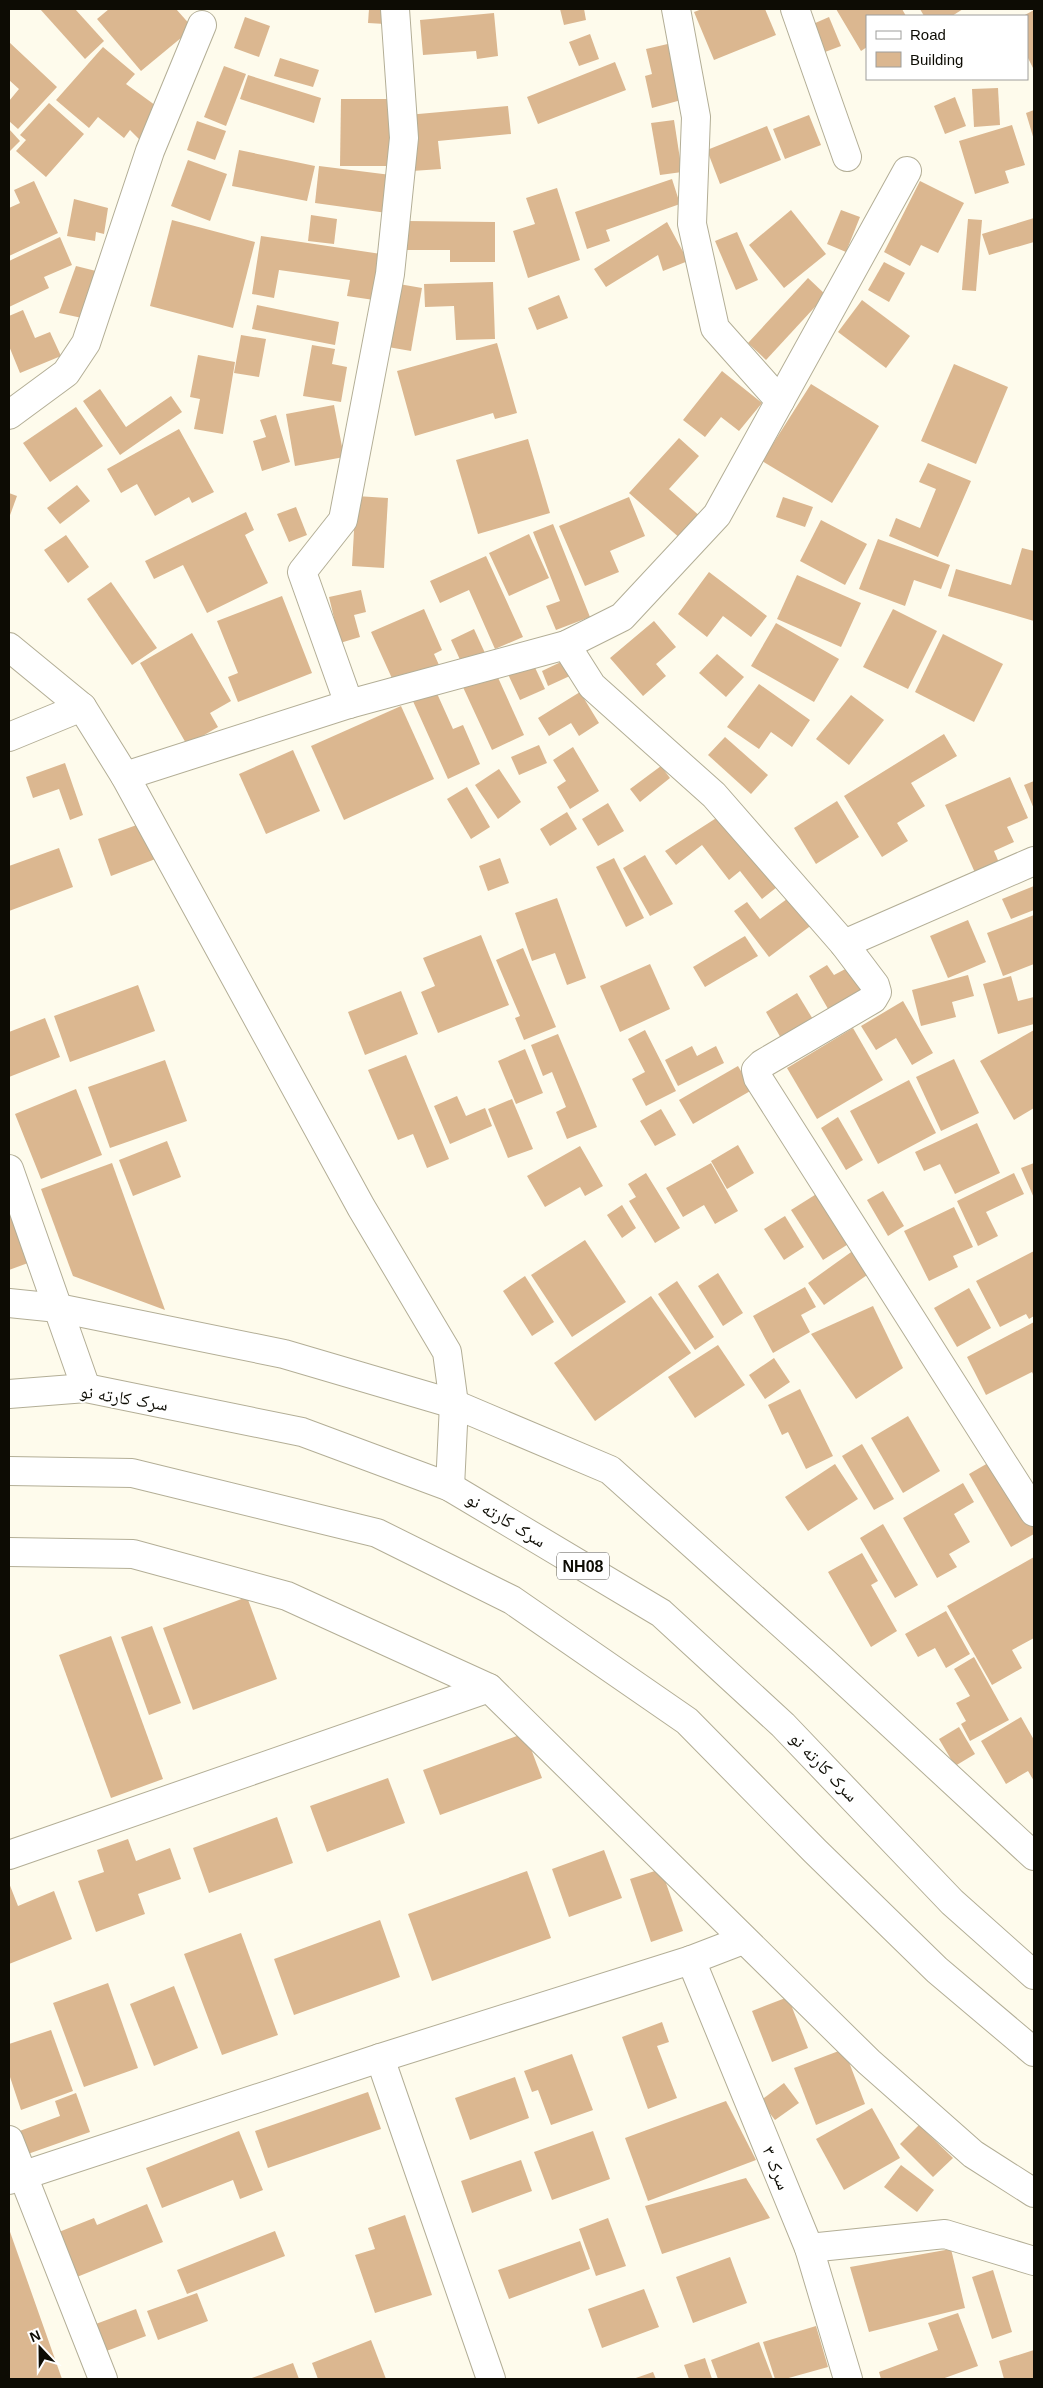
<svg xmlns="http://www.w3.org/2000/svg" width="1043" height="2388" font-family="Arial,'Noto Naskh Arabic',sans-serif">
<rect width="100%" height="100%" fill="#fefbec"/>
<!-- building -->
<g fill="#dbb790">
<polygon points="40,9 75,9 104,41 85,59"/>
<polygon points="109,9 176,9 193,28 141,71 97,19"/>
<polygon points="369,9 384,9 385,24 368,23"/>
<polygon points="560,9 584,9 586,20 564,25"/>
<polygon points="702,9 765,9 776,35 714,60 694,12"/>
<polygon points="836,9 902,9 906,16 867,16 867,47 861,51"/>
<polygon points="920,9 963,9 952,16 924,16"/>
<polygon points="1034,10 1034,70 1027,56 1027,16 1023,16"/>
<polygon points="494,13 498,56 477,59 476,51 423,55 420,20"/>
<polygon points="245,17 270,26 259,57 234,48"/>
<polygon points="829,17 841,46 825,52 813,24"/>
<polygon points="590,34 599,59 579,66 569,42"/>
<polygon points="9,42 57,87 18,129 9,121 9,101 19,89 9,80"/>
<polygon points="672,43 685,99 652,108 645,76 652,74 646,49"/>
<polygon points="103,47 135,74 126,84 159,108 141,141 130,130 124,138 98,117 89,128 56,100"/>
<polygon points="280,58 319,70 313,87 274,76"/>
<polygon points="615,62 626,90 538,124 527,97"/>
<polygon points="224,66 246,74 226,126 204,117"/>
<polygon points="248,75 321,98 314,123 240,99"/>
<polygon points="998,88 1000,125 974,127 972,89"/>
<polygon points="955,97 966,126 945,134 934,106"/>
<polygon points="341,99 390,99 389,166 340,166"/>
<polygon points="49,103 84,134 46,177 16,151 26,140 20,135"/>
<polygon points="508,106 511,134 438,141 441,169 412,171 407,115"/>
<polygon points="1034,110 1034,140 1026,113"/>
<polygon points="809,115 821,145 785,159 773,129"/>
<polygon points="674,120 682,172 660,175 651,123"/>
<polygon points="197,121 226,131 215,160 187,150"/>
<polygon points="1012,125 1025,165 1005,171 1009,183 975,194 959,141"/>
<polygon points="767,126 781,160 720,184 707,150"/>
<polygon points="9,129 20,141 9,152"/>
<polygon points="239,150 315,166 307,201 232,186"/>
<polygon points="188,160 227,174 210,221 171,206"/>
<polygon points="319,166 391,175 387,213 315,203"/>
<polygon points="672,179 680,204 606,230 610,241 587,249 575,212"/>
<polygon points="34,181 58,233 9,256 9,208 20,203 14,190"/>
<polygon points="920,181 964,203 938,253 921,245 910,266 884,252"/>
<polygon points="557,188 580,260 528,278 513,231 535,224 526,198"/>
<polygon points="74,199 108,208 104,234 96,232 95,241 67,236"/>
<polygon points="791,210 826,254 784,288 749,245"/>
<polygon points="841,210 860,217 846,252 827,244"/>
<polygon points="311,215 337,219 334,244 308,241"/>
<polygon points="1034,218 1034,242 989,255 982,234"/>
<polygon points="968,219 982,220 976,291 962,290"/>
<polygon points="172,220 255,242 233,328 150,306"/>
<polygon points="407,221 495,222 495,262 450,262 450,250 407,250"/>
<polygon points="667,222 688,261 663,271 658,255 606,287 594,269"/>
<polygon points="737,232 758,280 736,290 715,241"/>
<polygon points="261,236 381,254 374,300 347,296 350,280 279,270 274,298 252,294"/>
<polygon points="60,237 72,265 44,277 49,288 9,307 9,261"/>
<polygon points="884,262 905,273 889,302 868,290"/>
<polygon points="76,266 96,271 82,318 59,313"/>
<polygon points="808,278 826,295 766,360 748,343"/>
<polygon points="493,282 495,339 456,340 454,306 425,307 424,284"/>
<polygon points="399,284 422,288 411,351 388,347"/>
<polygon points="559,295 568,318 537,330 528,308"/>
<polygon points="862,300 910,336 886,368 838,332"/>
<polygon points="257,305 339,322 335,345 252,329"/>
<polygon points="23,310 35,338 50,332 61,356 20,373 9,346 9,316"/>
<polygon points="241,335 266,339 259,377 234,373"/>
<polygon points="497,343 517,413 495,419 493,413 415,436 397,371"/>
<polygon points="312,345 335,349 332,364 347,367 341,402 303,396"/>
<polygon points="198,355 235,362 223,434 194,429 200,399 190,397"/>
<polygon points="954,364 1008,387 976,464 921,441"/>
<polygon points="722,371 762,403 739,431 721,417 705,437 683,420"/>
<polygon points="811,384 879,426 832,503 762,461"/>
<polygon points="100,389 126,427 171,396 182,412 120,455 83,401"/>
<polygon points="334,405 344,457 295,466 286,414"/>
<polygon points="76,407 103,446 50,482 23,443"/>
<polygon points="276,415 290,462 262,471 253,441 266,437 260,420"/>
<polygon points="179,429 214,492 192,503 189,497 155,516 137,484 121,493 107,469"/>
<polygon points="679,438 699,456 669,489 702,518 682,540 629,493"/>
<polygon points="528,439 550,513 478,534 456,460"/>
<polygon points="928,463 971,481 938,557 889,536 896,518 920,528 936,489 919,482"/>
<polygon points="77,485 90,501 60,524 47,508"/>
<polygon points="9,493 17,496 9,518"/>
<polygon points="356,496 388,498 384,568 352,566"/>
<polygon points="629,497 645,536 610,551 619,572 585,586 559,526"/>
<polygon points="783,497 813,507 805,527 776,517"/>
<polygon points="296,507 307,535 289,542 277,514"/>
<polygon points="246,512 254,530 245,535 268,583 207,613 183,565 154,579 145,561"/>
<polygon points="821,520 867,544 845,585 800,561"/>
<polygon points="553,524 590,617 556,630 546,606 560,601 533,532"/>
<polygon points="529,534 549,578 509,596 489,553"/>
<polygon points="66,535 89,567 68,583 44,550"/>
<polygon points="878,539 950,565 941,589 914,580 905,606 859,589"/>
<polygon points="1022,548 1034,551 1034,621 948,596 956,569 1011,585"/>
<polygon points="486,556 523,637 495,649 469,590 440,603 430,581"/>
<polygon points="709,572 767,616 751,637 723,616 707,637 678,614"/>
<polygon points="797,575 861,603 841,647 777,619"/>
<polygon points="111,582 157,648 132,665 87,599"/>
<polygon points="361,590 366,612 354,615 360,637 340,643 329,597"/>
<polygon points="282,596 312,673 238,702 228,677 238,673 217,621"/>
<polygon points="424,609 442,650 434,654 439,665 395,685 371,632"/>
<polygon points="893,609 937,631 908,689 863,667"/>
<polygon points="654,621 676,647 656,664 666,676 643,696 610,658"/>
<polygon points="776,623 839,659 814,702 751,666"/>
<polygon points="474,629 485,653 462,664 451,640"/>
<polygon points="192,633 231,701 210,713 218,727 187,745 140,663"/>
<polygon points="943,634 1003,664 974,722 915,692"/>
<polygon points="717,654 744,677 726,697 699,673"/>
<polygon points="565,660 572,675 548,686 542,671"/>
<polygon points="532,661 545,689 520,700 507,672"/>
<polygon points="495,671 524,735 492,750 462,685"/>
<polygon points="759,684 810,720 792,747 771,732 759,749 727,727"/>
<polygon points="435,689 453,729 463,725 480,764 448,779 412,699"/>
<polygon points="580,692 599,723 579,736 571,723 549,736 538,718"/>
<polygon points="851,695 884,720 849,765 816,739"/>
<polygon points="401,706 434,779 344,820 311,746"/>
<polygon points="944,734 957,756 911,783 925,806 897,823 908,841 882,857 844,796"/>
<polygon points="725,737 768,775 751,794 708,755"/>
<polygon points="539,745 547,763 519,775 511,757"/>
<polygon points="573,747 599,791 570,809 557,787 566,781 553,760"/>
<polygon points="293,750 320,811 266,834 239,774"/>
<polygon points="65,763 83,815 70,820 59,789 33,798 26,777"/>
<polygon points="661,766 670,778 640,802 630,789"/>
<polygon points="499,769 521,802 498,819 475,785"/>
<polygon points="1010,777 1028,818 1007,827 1014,842 994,851 1000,865 976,875 945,805"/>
<polygon points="1034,781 1034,809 1024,785"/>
<polygon points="467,787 490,827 471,839 447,799"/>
<polygon points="837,801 859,837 816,864 794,828"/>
<polygon points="608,803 624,831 598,846 582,819"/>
<polygon points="567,812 577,829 550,846 540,829"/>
<polygon points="721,815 777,887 762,899 740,871 729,880 702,845 676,865 665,851"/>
<polygon points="145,822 158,858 111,876 98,839"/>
<polygon points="59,848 73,887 9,911 9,866"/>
<polygon points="645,855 673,904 650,916 623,868"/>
<polygon points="500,858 509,883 488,891 479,866"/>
<polygon points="614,858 644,918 626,927 596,867"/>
<polygon points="1034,886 1034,910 1011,919 1002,899"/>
<polygon points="791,896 813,924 769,957 734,911 747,902 760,919"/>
<polygon points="557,898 586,978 567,985 555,953 532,961 515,913"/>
<polygon points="1034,915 1034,964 1003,976 987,933"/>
<polygon points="968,920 986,962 948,978 930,936"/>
<polygon points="481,935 509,1005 438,1033 421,992 435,986 423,958"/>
<polygon points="745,936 758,956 705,987 693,967"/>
<polygon points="523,948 556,1027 524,1040 515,1018 520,1016 496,960"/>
<polygon points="650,964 670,1009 620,1032 600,986"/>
<polygon points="827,965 834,975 851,966 867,992 831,1014 809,976"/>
<polygon points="968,975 974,996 952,1002 956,1017 921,1026 912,990"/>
<polygon points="1011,976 1018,1001 1034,997 1034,1024 998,1034 983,984"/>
<polygon points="138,985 155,1031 70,1062 54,1016"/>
<polygon points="401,991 418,1034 365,1055 348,1012"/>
<polygon points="797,993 814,1021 782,1040 766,1012"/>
<polygon points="903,1001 933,1053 912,1065 896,1038 876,1050 861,1026"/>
<polygon points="45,1018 60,1057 9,1077 9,1032"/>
<polygon points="853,1028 883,1080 817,1119 787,1068"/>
<polygon points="645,1030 676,1091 646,1106 632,1079 645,1072 628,1039"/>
<polygon points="1034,1030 1034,1108 1014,1120 980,1061"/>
<polygon points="558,1034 597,1127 567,1139 556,1112 566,1107 552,1072 543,1076 531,1045"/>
<polygon points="692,1046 697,1056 716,1046 724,1063 678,1086 665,1060"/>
<polygon points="525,1049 543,1093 516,1104 498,1061"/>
<polygon points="406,1055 449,1159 427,1168 413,1134 398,1140 368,1070"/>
<polygon points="954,1059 979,1113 941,1131 916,1077"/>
<polygon points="165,1060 187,1121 110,1148 88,1087"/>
<polygon points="738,1066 752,1090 693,1124 679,1100"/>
<polygon points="909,1080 936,1133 878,1164 850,1111"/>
<polygon points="76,1089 102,1155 41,1179 15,1114"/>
<polygon points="457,1096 466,1116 485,1108 492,1126 450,1144 434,1106"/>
<polygon points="512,1099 533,1149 508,1158 488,1109"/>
<polygon points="661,1109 676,1135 655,1146 640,1121"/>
<polygon points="838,1117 863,1160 846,1170 821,1128"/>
<polygon points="977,1123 1000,1173 955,1194 940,1164 924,1171 915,1152"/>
<polygon points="167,1141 181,1177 133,1196 119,1160"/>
<polygon points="738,1145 754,1173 727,1189 711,1161"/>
<polygon points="580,1146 603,1186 585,1196 580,1187 545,1207 527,1176"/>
<polygon points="112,1163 165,1310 73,1276 41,1189"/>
<polygon points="711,1163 738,1211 715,1224 704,1205 683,1217 666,1188"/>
<polygon points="1034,1163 1034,1198 1021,1168"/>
<polygon points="646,1173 680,1228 655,1243 629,1201 636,1197 628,1184"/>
<polygon points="1014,1173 1024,1194 986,1212 998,1236 978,1246 957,1201"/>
<polygon points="883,1191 904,1226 888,1236 867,1200"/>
<polygon points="818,1193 850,1243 823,1260 791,1210"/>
<polygon points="622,1205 636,1228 622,1238 607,1215"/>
<polygon points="954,1207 973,1247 953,1256 958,1267 929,1281 904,1231"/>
<polygon points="9,1210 28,1263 9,1270"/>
<polygon points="785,1216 804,1247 784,1260 764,1229"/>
<polygon points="585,1240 626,1302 572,1337 531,1275"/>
<polygon points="854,1250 870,1273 824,1305 808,1283"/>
<polygon points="1034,1251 1034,1316 1029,1319 1026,1314 1000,1327 976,1281"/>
<polygon points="718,1273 743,1313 723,1326 698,1286"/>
<polygon points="525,1276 554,1322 532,1336 503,1291"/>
<polygon points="677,1281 714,1337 695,1350 658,1294"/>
<polygon points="805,1287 816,1307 801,1315 810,1332 773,1353 753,1316"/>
<polygon points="969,1288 991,1328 957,1347 934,1308"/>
<polygon points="651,1296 691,1353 595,1421 554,1363"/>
<polygon points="873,1306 903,1368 856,1399 811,1334"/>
<polygon points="1034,1322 1034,1376 1032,1372 986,1395 967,1357"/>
<polygon points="718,1345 745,1385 695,1418 668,1377"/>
<polygon points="774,1358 790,1382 765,1399 749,1375"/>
<polygon points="800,1389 833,1456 806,1469 788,1432 782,1435 768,1405"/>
<polygon points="908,1416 940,1471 903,1493 871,1438"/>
<polygon points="862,1444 894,1499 874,1510 842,1456"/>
<polygon points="995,1459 1034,1527 1034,1534 1011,1547 969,1474"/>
<polygon points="835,1464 858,1499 808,1531 785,1497"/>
<polygon points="963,1483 974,1502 954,1514 970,1542 949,1554 957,1567 937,1578 903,1518"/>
<polygon points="883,1524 918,1585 895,1598 860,1538"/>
<polygon points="862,1553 878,1581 871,1585 897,1631 871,1647 828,1572"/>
<polygon points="1034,1557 1034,1638 1012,1650 1022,1668 992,1685 947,1606"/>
<polygon points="247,1597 277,1679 193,1710 163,1628"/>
<polygon points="946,1611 970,1654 946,1668 935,1648 918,1657 905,1634"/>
<polygon points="152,1626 181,1703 149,1715 121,1637"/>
<polygon points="111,1636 163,1779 111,1798 59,1655"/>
<polygon points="974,1657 1009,1720 970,1741 961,1724 966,1721 956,1703 970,1696 954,1669"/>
<polygon points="1021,1717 1034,1740 1034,1781 1028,1771 1006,1784 981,1741"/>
<polygon points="959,1727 975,1754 955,1766 939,1739"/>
<polygon points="525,1733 542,1778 440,1815 423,1770"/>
<polygon points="388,1778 405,1823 327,1852 310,1806"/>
<polygon points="277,1817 293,1863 209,1893 193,1848"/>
<polygon points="128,1839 136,1861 170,1848 181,1879 138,1894 145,1914 96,1932 78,1881 104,1872 97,1850"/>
<polygon points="604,1850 622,1898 569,1917 552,1869"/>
<polygon points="661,1869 683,1931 651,1942 630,1879"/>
<polygon points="527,1871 551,1938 432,1981 408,1914"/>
<polygon points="9,1883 18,1906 54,1891 72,1939 9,1964"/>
<polygon points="380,1920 400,1977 294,2015 274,1959"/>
<polygon points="241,1933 278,2035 222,2055 184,1954"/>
<polygon points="108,1983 138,2068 84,2087 53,2003"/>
<polygon points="174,1986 198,2048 154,2066 130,2004"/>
<polygon points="788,1997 808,2048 772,2062 752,2011"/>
<polygon points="662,2022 669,2042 657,2046 677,2098 648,2109 622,2037"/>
<polygon points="51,2030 73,2091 21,2110 9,2074 9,2044"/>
<polygon points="844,2049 865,2104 816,2125 794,2068"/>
<polygon points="572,2054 593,2110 551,2125 538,2090 532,2092 524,2071"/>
<polygon points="515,2077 529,2118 470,2140 455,2098"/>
<polygon points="784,2083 799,2103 775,2120 760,2101"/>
<polygon points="368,2092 381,2129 268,2168 255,2131"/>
<polygon points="76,2093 90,2132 25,2155 17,2132 60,2116 55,2101"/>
<polygon points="726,2101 756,2160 648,2201 625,2138"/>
<polygon points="872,2108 900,2158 844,2190 816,2139"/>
<polygon points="919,2125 953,2158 933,2177 900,2144"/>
<polygon points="239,2131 263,2190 240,2199 233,2180 162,2208 146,2168"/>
<polygon points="593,2131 610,2179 552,2200 534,2152"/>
<polygon points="521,2160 532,2191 472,2213 461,2181"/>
<polygon points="901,2165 934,2190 917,2212 884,2187"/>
<polygon points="746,2178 770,2218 662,2254 645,2206"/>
<polygon points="147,2204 163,2242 72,2279 54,2234 94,2218 97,2225"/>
<polygon points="405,2215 432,2295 375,2313 355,2255 375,2249 368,2228"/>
<polygon points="608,2218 626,2266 596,2276 579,2229"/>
<polygon points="9,2229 62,2379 9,2379"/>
<polygon points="275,2231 285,2256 187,2294 177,2270"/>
<polygon points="580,2241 590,2269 509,2299 498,2270"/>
<polygon points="951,2249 965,2308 869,2332 850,2267"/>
<polygon points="730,2257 747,2303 693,2323 676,2277"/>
<polygon points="993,2270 1012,2332 992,2339 972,2277"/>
<polygon points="644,2289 659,2327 602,2348 588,2309"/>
<polygon points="197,2293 208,2321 158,2340 147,2311"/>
<polygon points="136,2309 146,2336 96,2355 85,2328"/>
<polygon points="958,2313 978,2366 942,2379 881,2379 879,2372 938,2350 928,2323"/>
<polygon points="816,2326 828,2367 785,2379 775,2379 763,2342"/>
<polygon points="371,2340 386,2379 318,2379 312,2363"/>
<polygon points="759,2342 773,2379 718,2379 711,2360"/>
<polygon points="1034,2350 1034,2379 1004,2379 999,2361"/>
<polygon points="705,2358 712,2379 689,2379 684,2365"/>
<polygon points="293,2363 299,2379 249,2379"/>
<polygon points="653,2372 656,2379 633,2379"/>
</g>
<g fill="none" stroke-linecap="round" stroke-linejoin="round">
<defs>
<g id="minor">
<polyline points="676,9 696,117 692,224 715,328 780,401"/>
<polyline points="795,9 847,157"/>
<polyline points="9,415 66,373 86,343 150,151 202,25"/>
<polyline points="566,645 592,686 714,795 844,944 875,985 877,992 873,999 762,1064 756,1070 758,1078 1034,1512"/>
<polyline points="349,704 302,572 343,520 390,274 404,138 395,9"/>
<polyline points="9,737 82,707"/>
<polyline points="125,776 349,704 566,645 622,617 717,515 907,171"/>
<polyline points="844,944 1034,861"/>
<polyline points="9,1169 86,1388"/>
<polyline points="9,1303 58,1308 284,1354 454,1404 610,1470 822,1660 1034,1856"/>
<polyline points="9,1552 133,1554 287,1596 489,1688 869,2062 973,2154 1034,2193"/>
<polyline points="9,1855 489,1688"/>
<polyline points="691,1960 809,2248 848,2379"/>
<polyline points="380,2058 491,2379"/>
<polyline points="9,2140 103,2379"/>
<polyline points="9,2180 380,2058 691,1960 743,1940"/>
<polyline points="809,2248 945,2234 1034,2261"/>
</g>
<polyline id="tertiary" points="9,647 82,707 125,776 361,1207 447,1352 454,1404 450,1487"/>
<g id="trunk">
<polyline points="9,1394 86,1388 302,1432 450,1487 661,1613 783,1725 952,1902 1034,1975"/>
<polyline points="9,1471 132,1473 377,1533 512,1600 687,1721 815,1851 937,1970 1034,2052"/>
</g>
</defs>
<!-- minor casing -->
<use href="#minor" stroke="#b3ae96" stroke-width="30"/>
<!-- tertiary casing -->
<use href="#tertiary" stroke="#b3ae96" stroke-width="30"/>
<!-- trunk casing -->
<use href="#trunk" stroke="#b3ae96" stroke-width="30"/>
<!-- minor -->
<use href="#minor" stroke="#fff" stroke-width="28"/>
<!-- tertiary -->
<use href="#tertiary" stroke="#fff" stroke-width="28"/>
<!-- trunk -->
<use href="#trunk" stroke="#fff" stroke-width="28"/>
</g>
<g text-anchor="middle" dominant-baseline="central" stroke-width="4" stroke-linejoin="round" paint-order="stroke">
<!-- shield labels -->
<rect fill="#fff" stroke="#56554f" stroke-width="1" x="557" y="1552.5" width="52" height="27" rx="4"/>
<g font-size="16" font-weight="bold" fill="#0d0c04">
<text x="583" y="1566">NH08</text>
</g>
<!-- street labels -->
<g font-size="18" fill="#0d0c04" stroke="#fff">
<text transform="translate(124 1398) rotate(9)">سرک کارته نو</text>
<text transform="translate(506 1520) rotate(31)">سرک کارته نو</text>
<text transform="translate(824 1767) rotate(46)">سرک کارته نو</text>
<text transform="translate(776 2168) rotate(68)">سرک ۳</text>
</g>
</g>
<!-- border -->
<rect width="1043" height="2388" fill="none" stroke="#0d0c04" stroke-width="20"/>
<!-- legend -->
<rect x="866" y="15" width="162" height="65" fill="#ffffff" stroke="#9e9e9b"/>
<rect x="876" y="31" width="25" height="8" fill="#ffffff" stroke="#9e9e9b"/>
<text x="910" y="40" font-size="15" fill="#0d0c04">Road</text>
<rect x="876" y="52" width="25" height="15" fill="#dbb790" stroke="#9e9e9b"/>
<text x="910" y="65" font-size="15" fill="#0d0c04">Building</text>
<!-- north arrow -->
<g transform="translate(40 2348) rotate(338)" stroke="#ffffff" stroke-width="4" paint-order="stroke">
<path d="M0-4L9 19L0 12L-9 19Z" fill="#0d0c04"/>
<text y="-8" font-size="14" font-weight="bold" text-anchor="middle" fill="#0d0c04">N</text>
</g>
</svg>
